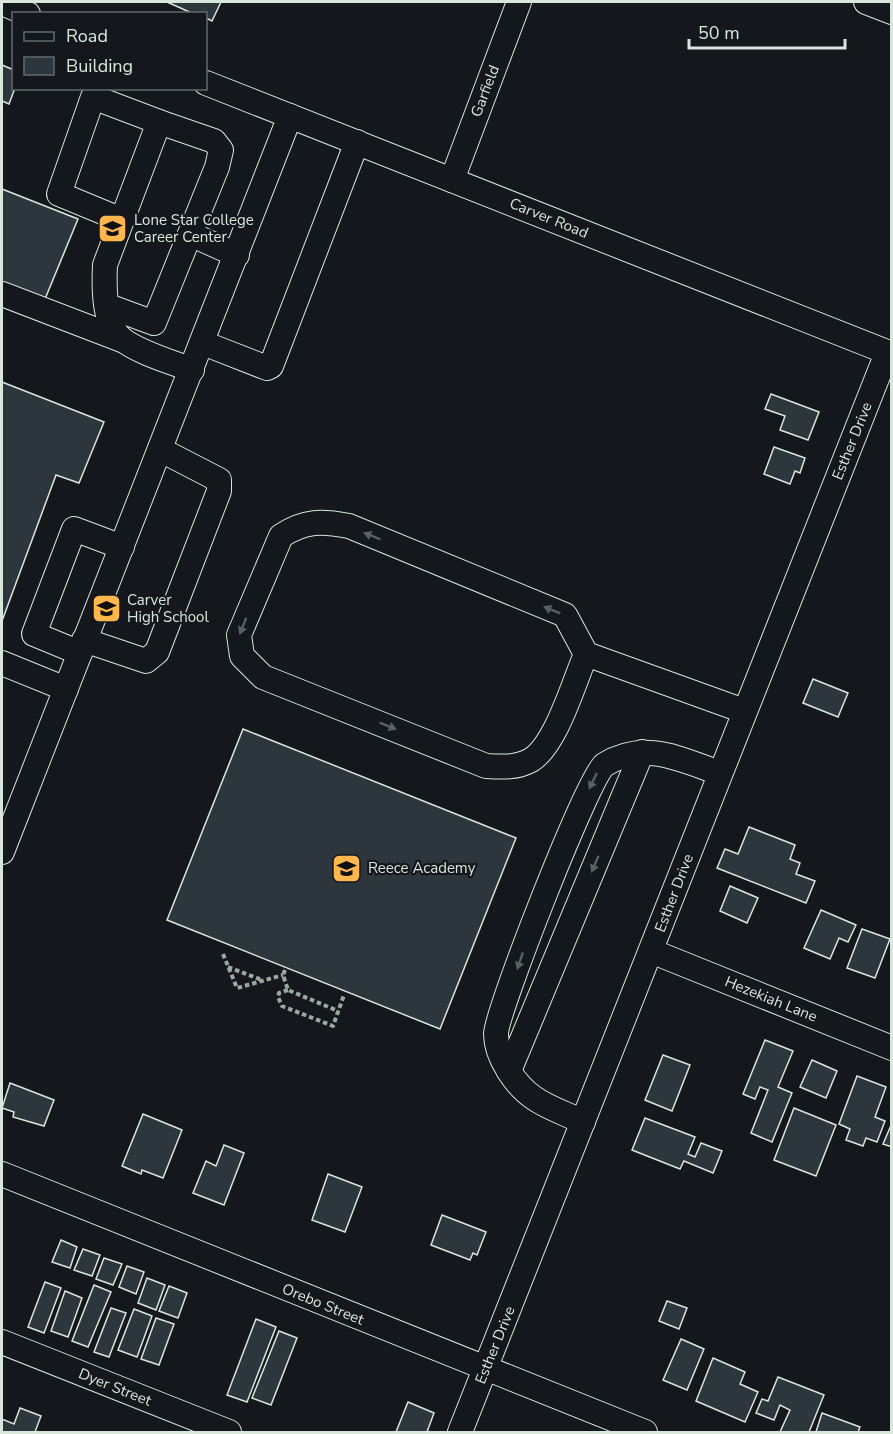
<svg xmlns="http://www.w3.org/2000/svg" width="893" height="1434" font-family="'Nunito Sans',sans-serif">
<rect width="100%" height="100%" fill="#14181c"/>
<!-- building -->
<g fill="#2c363c" stroke="#d8e6dc" stroke-width="1.5">
<polygon points="167,2 221,2 212,21 206,18 206,14 194,14"/>
<polygon points="2,65 14,70 15,88 9,104 2,101"/>
<polygon points="2,189 78,219 45,299 2,282"/>
<polygon points="2,382 104,422 79,483 56,475 2,621"/>
<polygon points="771,394 819,412 808,440 780,430 785,416 765,409"/>
<polygon points="774,447 805,458 800,473 795,471 790,484 764,474"/>
<polygon points="813,679 848,693 838,717 803,703"/>
<polygon points="243,729 516,838 440,1029 167,920"/>
<polygon points="749,827 795,845 790,859 800,863 796,874 815,881 806,903 717,868 725,849 738,854"/>
<polygon points="730,886 758,898 747,923 720,911"/>
<polygon points="821,910 856,925 848,942 839,938 830,959 804,948"/>
<polygon points="862,929 890,939 875,978 847,968"/>
<polygon points="765,1040 793,1051 778,1087 792,1093 772,1142 751,1133 768,1090 760,1087 755,1099 743,1094"/>
<polygon points="663,1055 690,1065 672,1111 645,1100"/>
<polygon points="812,1060 837,1071 826,1098 800,1087"/>
<polygon points="857,1076 886,1087 875,1117 885,1121 877,1142 866,1138 863,1146 846,1140 850,1129 839,1124"/>
<polygon points="10,1083 54,1100 44,1126 13,1117 14,1112 2,1108"/>
<polygon points="794,1108 836,1125 816,1176 774,1160"/>
<polygon points="143,1114 182,1130 163,1178 142,1170 141,1174 122,1166"/>
<polygon points="645,1118 695,1137 688,1154 695,1157 701,1143 722,1151 713,1173 684,1161 680,1169 632,1150"/>
<polygon points="892,1123 892,1147 883,1144"/>
<polygon points="224,1145 244,1153 224,1205 193,1193 206,1161 216,1166"/>
<polygon points="328,1174 362,1187 345,1232 312,1220"/>
<polygon points="442,1215 486,1232 477,1255 473,1253 470,1260 431,1245"/>
<polygon points="61,1240 77,1247 70,1268 52,1262"/>
<polygon points="83,1249 100,1255 92,1276 74,1270"/>
<polygon points="104,1258 122,1264 113,1285 96,1279"/>
<polygon points="127,1266 144,1272 136,1294 119,1287"/>
<polygon points="147,1278 165,1285 156,1310 138,1303"/>
<polygon points="45,1282 61,1288 44,1333 28,1327"/>
<polygon points="94,1285 111,1292 88,1347 72,1341"/>
<polygon points="169,1286 187,1293 178,1318 159,1311"/>
<polygon points="65,1291 82,1298 68,1337 51,1331"/>
<polygon points="667,1301 687,1308 679,1329 659,1321"/>
<polygon points="111,1308 126,1313 109,1357 94,1352"/>
<polygon points="134,1309 152,1316 137,1357 118,1350"/>
<polygon points="156,1318 174,1324 159,1365 141,1359"/>
<polygon points="256,1319 276,1327 247,1402 227,1395"/>
<polygon points="279,1331 297,1338 271,1405 252,1398"/>
<polygon points="681,1339 704,1349 687,1390 663,1380"/>
<polygon points="713,1358 745,1372 740,1384 758,1392 745,1422 696,1401"/>
<polygon points="778,1377 824,1395 809,1432 780,1432 790,1410 780,1405 774,1420 756,1413 762,1399 768,1401"/>
<polygon points="408,1402 434,1413 427,1432 396,1432"/>
<polygon points="20,1408 41,1416 35,1432 2,1432 2,1419 14,1424"/>
<polygon points="822,1413 860,1427 858,1432 816,1432"/>
</g>
<g fill="none" stroke-linecap="round" stroke-linejoin="round">
<defs>
<g id="minor">
<polyline points="866,2 892,12"/>
<polyline points="2,3 28,14"/>
<polyline points="206,83 892,354"/>
<polyline points="452,180 519,2"/>
<polyline points="122,220 59,194 93,97 159,122"/>
<polyline points="190,234 237,255"/>
<polyline points="2,294 122,340"/>
<path d="M108,306L154,323L217,167L221,150L214,141L159,122L105,265C104,287 103,326 123,340C140,353 172,362 192,370"/>
<polyline points="203,343 267,368 271,366 357,142"/>
<polyline points="84,640 146,661 157,652 219,491 219,480 161,450"/>
<polyline points="80,653 34,634 74,529 122,547"/>
<path d="M586,654C574,682 556,745 531,760C517,768 502,767 486,766L263,677L242,656L239,635L281,536C305,520 322,521 349,526L565,615L586,654L744,711"/>
<polyline points="2,663 66,689"/>
<polyline points="2,852 290,116"/>
<polyline points="651,951 892,1048"/>
<polyline points="509,1071 642,752"/>
<path d="M583,1122C567,1114 548,1108 534,1098C516,1086 496,1057 496,1034C496,1012 590,773 604,765C645,740 679,759 720,773"/>
<polyline points="2,1174 645,1432"/>
<polyline points="2,1342 229,1432"/>
<polyline points="460,1432 887,353"/>
</g>
</defs>
<!-- minor casing -->
<use href="#minor" stroke="#d8e6dc" stroke-width="26"/>
<!-- path -->
<g stroke="#9da8a2" stroke-width="4" stroke-dasharray="4.5 3" stroke-linecap="butt">
<polyline points="223,954 237,988 283,975"/>
<polyline points="228,967 262,980"/>
<polyline points="285,970 283,975 288,990 338,1011"/>
<polyline points="288,990 279,993 278,997 282,1006 333,1026 344,995"/>
</g>
<!-- minor -->
<use href="#minor" stroke="#14181c" stroke-width="24"/>
</g>
<!-- one-way arrows -->
<defs><path id="oneway-solid" d="M-6-.8H1V-3.2L6.5 0L1 3.2V.8H-6Z" transform="scale(1.5)"/></defs>
<g fill="#59605f">
<use href="#oneway-solid" transform="translate(372 536) rotate(-158)"/>
<use href="#oneway-solid" transform="translate(552 610) rotate(-158)"/>
<use href="#oneway-solid" transform="translate(243 626) rotate(112)"/>
<use href="#oneway-solid" transform="translate(388 726) rotate(22)"/>
<use href="#oneway-solid" transform="translate(593 781) rotate(116)"/>
<use href="#oneway-solid" transform="translate(595 864) rotate(113)"/>
<use href="#oneway-solid" transform="translate(520 961) rotate(109)"/>
</g>
<!-- icons -->
<defs>
<symbol id="school-square" viewBox="-11 -11 22 22"><rect x="-9" y="-9" width="18" height="18" rx="4" fill="#ffb74d" stroke="#14181c"/><path d="M0-5L7-2L0 1L-7-2ZM-4 1L0 2.5L4 1V4Q0 6-4 4Z" fill="#111"/></symbol>
</defs>
<g fill-rule="evenodd">
<use href="#school-square" x="96" y="212" width="33" height="33"/>
<use href="#school-square" x="90" y="592" width="33" height="33"/>
<use href="#school-square" x="330" y="852" width="33" height="33"/>
</g>
<g text-anchor="middle" dominant-baseline="central" stroke-width="4.5" stroke-linejoin="round" paint-order="stroke">
<!-- street labels -->
<g font-size="15" fill="#d8e6dc" stroke="#14181c">
<text transform="translate(485 91) rotate(-69)">Garfield</text>
<text transform="translate(549 218) rotate(22)">Carver Road</text>
<text transform="translate(852 441) rotate(-68)">Esther Drive</text>
<text transform="translate(674 893) rotate(-69)">Esther Drive</text>
<text transform="translate(771 999) rotate(22)">Hezekiah Lane</text>
<text transform="translate(323 1304) rotate(22)">Orebo Street</text>
<text transform="translate(495 1345) rotate(-68)">Esther Drive</text>
<text transform="translate(115 1387) rotate(22)">Dyer Street</text>
</g>
<!-- poi labels -->
<g font-size="15" fill="#d8e6dc" stroke="#14181c" text-anchor="start">
<text x="134" y="220">Lone Star College<tspan x="134" dy="17">Career Center</tspan></text>
<text x="127" y="600">Carver<tspan x="127" dy="17">High School</tspan></text>
<text x="368" y="868">Reece Academy</text>
</g>
</g>
<!-- border -->
<rect width="893" height="1434" fill="none" stroke="#d8e6dc" stroke-width="6"/>
<!-- legend -->
<rect x="12" y="12" width="195" height="78" fill="#14181c" stroke="#626a69" stroke-width="1.5"/>
<rect x="24" y="32" width="30" height="9" fill="#14181c" stroke="#626a69" stroke-width="1.5"/>
<text x="66" y="42" font-size="18" fill="#d8e6dc">Road</text>
<rect x="24" y="57" width="30" height="18" fill="#2c363c" stroke="#626a69" stroke-width="1.5"/>
<text x="66" y="72" font-size="18" fill="#d8e6dc">Building</text>
<!-- scale -->
<path d="M689 39v9h156v-9" fill="none" stroke="#d8e6dc" stroke-width="3"/>
<text x="698" y="39" font-size="18" fill="#d8e6dc" stroke="#14181c" stroke-width="4.5" paint-order="stroke">50 m</text>
</svg>
